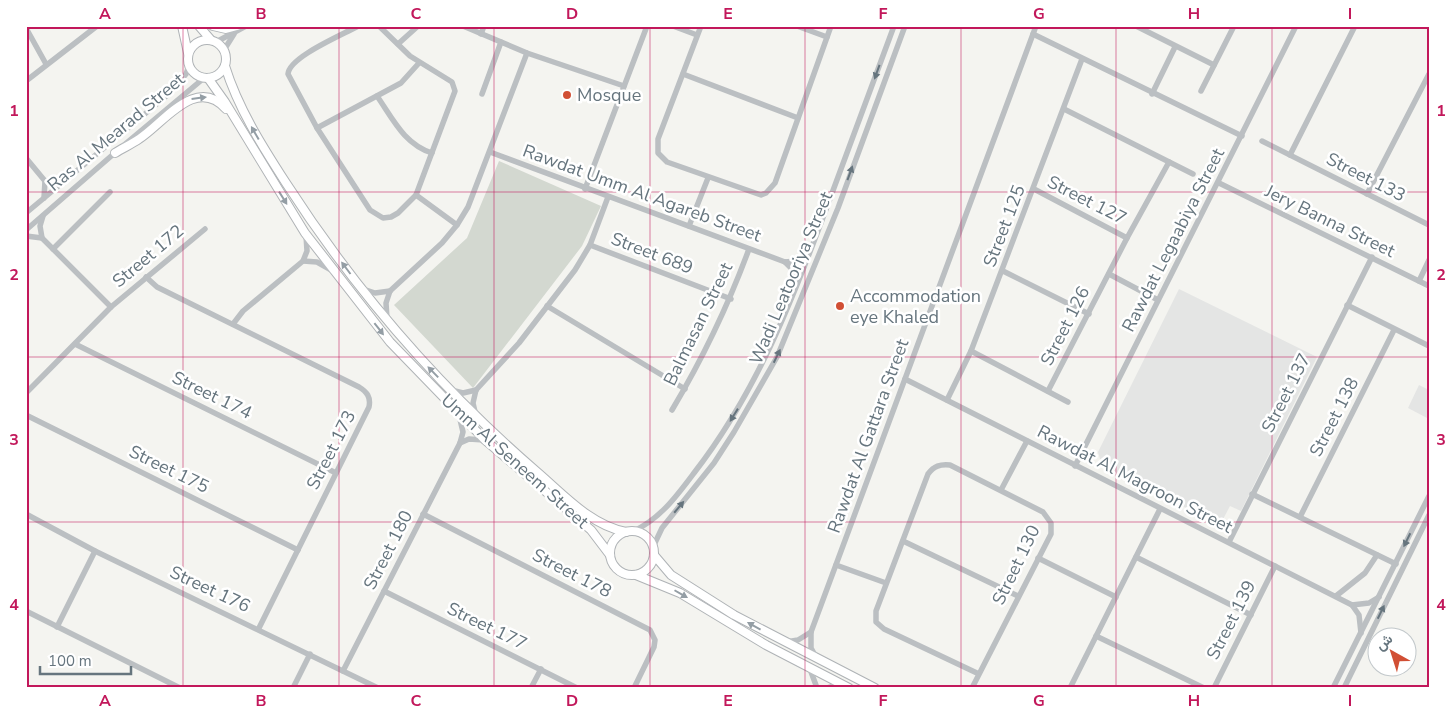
<svg xmlns="http://www.w3.org/2000/svg" width="1455" height="714" font-family="'Nunito Sans',Vazirmatn,sans-serif">
<rect width="100%" height="100%" fill="#f4f4f0"/>
<!-- built -->
<g fill="#e4e5e4">
<polygon points="1179,289 1317,357 1241,511 1230,506 1220,525 1102,466 1098,452"/>
<polygon points="1419,385 1429,390 1429,419 1408,408"/>
</g>
<!-- green -->
<polygon fill="#d3d8d0" points="499,161 601,206 582,246 473,388 394,305 467,238"/>
<g fill="none" stroke-linecap="round" stroke-linejoin="round">
<defs>
<g id="major">
<polyline points="182,26 188,53"/>
<polyline points="199,26 211,40"/>
<polyline points="213,26 226,29 237,26"/>
<circle cx="207" cy="59" r="19"/>
<path d="M225,66C238,108 262,146 286,183C355,290 440,388 536,471C563,494 590,525 626,532"/>
<polyline points="208,78 225,102 305,233 390,342 485,440 591,530 610,555"/>
<path d="M115,153C123,148 132,144 139,139C164,123 196,75 226,109"/>
<circle cx="632" cy="553" r="22"/>
<polyline points="654,555 671,575 734,615 875,688"/>
<polyline points="636,575 680,593 766,645 849,688"/>
</g>
</defs>
<!-- major casing -->
<use href="#major" stroke="#afb3b6" stroke-width="10"/>
<!-- minor -->
<g stroke="#bbbfc2" stroke-width="5.5">
<path d="M358,26C342,35 289,57 288,74L317,128L370,210L383,218L391,217L398,213L416,195L455,91L452,82L410,56L379,26"/>
<polyline points="463,26 527,53 624,86"/>
<polyline points="673,26 697,35"/>
<polyline points="701,26 658,139 658,153 667,162 761,195 766,193 775,183 831,26"/>
<polyline points="797,26 827,37"/>
<polyline points="1136,26 1214,65"/>
<polyline points="26,28 46,64"/>
<polyline points="481,34 484,26"/>
<polyline points="1033,34 1242,136"/>
<polyline points="216,42 246,26"/>
<polyline points="398,44 418,26"/>
<polyline points="224,50 234,34"/>
<polyline points="683,74 798,118"/>
<polyline points="26,81 97,26"/>
<polyline points="1201,91 1234,26"/>
<polyline points="482,94 501,42"/>
<polyline points="1152,94 1175,47"/>
<path d="M377,96C393,119 404,144 432,153"/>
<polyline points="1064,109 1193,174"/>
<polyline points="317,128 401,83 419,63"/>
<polyline points="1262,141 1429,225"/>
<polyline points="124,145 204,78"/>
<polyline points="490,152 785,262 796,261 810,248"/>
<polyline points="1290,155 1355,26"/>
<polyline points="26,158 45,181 44,198"/>
<polyline points="45,181 63,181"/>
<polyline points="1219,183 1429,286"/>
<polyline points="585,189 647,26"/>
<polyline points="1034,189 1127,238"/>
<polyline points="1367,194 1429,74"/>
<polyline points="416,195 457,225"/>
<polyline points="26,213 170,93 186,74 189,66"/>
<polyline points="689,226 708,178"/>
<polyline points="26,230 117,151"/>
<polyline points="26,236 42,238 111,307"/>
<polyline points="42,238 40,226 43,216"/>
<polyline points="590,245 731,299"/>
<polyline points="53,249 110,192"/>
<polyline points="303,261 317,262 333,271"/>
<polyline points="785,262 793,270 795,286"/>
<polyline points="1003,271 1089,314"/>
<polyline points="1109,274 1158,300"/>
<path d="M146,277L157,287L359,387C367,392 371,397 369,407L259,628"/>
<polyline points="1419,281 1429,260"/>
<polyline points="363,289 375,293 390,291"/>
<polyline points="1347,305 1429,346"/>
<polyline points="547,306 685,389"/>
<polyline points="387,319 386,303 390,291 442,243 457,225 468,207 527,53"/>
<polyline points="233,324 243,311 303,261 307,251 306,235"/>
<polyline points="75,344 336,473"/>
<polyline points="971,351 1068,402"/>
<polyline points="905,379 1352,605 1369,603 1379,597"/>
<polyline points="451,390 463,393 476,390"/>
<polyline points="1048,391 1127,238 1169,162"/>
<polyline points="26,393 111,307 205,229"/>
<polyline points="947,400 971,351 1082,59"/>
<path d="M672,410C703,358 728,306 749,249"/>
<polyline points="26,415 298,550"/>
<polyline points="476,416 473,403 476,390 519,343 575,270 590,245 608,197"/>
<polyline points="460,443 469,439 484,440"/>
<polyline points="1075,466 1296,26"/>
<polyline points="1001,490 1027,441"/>
<polyline points="1252,494 1396,564"/>
<polyline points="26,514 95,551 378,688"/>
<polyline points="423,514 650,630 655,640 654,647 634,688"/>
<polyline points="1300,517 1394,330"/>
<path d="M632,532C660,519 676,497 694,473C757,392 793,299 828,204C850,144 872,85 894,26"/>
<polyline points="903,541 1018,596"/>
<polyline points="1229,542 1372,257"/>
<polyline points="653,547 662,528 714,463 734,432 777,357 838,208 905,26"/>
<polyline points="1136,557 1251,615"/>
<polyline points="1038,558 1116,597"/>
<polyline points="836,565 886,583"/>
<polyline points="384,591 577,688"/>
<polyline points="1336,596 1365,573 1377,555"/>
<polyline points="1352,605 1359,615 1361,633"/>
<polyline points="26,611 180,688"/>
<polyline points="57,627 95,551"/>
<polyline points="1096,636 1204,688"/>
<polyline points="786,642 798,640 811,632"/>
<polyline points="816,657 811,648 811,632 1036,26"/>
<polyline points="810,669 817,688"/>
<polyline points="343,671 460,443 463,432 459,415"/>
<polyline points="293,688 310,654"/>
<polyline points="531,688 541,669"/>
<polyline points="827,688 842,684"/>
<path d="M972,688L1051,534V523L1043,512L950,465C940,464 934,466 928,474L876,611V622L884,629L979,674"/>
<polyline points="1070,688 1160,509"/>
<polyline points="1214,688 1275,566"/>
<polyline points="1333,688 1429,496"/>
<polyline points="1344,688 1429,515"/>
</g>
<!-- major -->
<use href="#major" stroke="#fff" stroke-width="8"/>
</g>
<!-- one-way arrows -->
<defs><path id="oneway-solid" d="M-6-.8H1V-3.2L6.5 0L1 3.2V.8H-6Z" transform="scale(1.25)"/></defs>
<g fill="#66757e">
<use href="#oneway-solid" transform="translate(877 72) rotate(110)"/>
<use href="#oneway-solid" transform="translate(850 173) rotate(-70)"/>
<use href="#oneway-solid" transform="translate(777 356) rotate(-64)"/>
<use href="#oneway-solid" transform="translate(734 415) rotate(122)"/>
<use href="#oneway-solid" transform="translate(679 507) rotate(-50)"/>
<use href="#oneway-solid" transform="translate(1407 540) rotate(116)"/>
<use href="#oneway-solid" transform="translate(1381 612) rotate(-64)"/>
</g>
<g fill="#949ea5">
<use href="#oneway-solid" transform="translate(199 98) rotate(-7)"/>
<use href="#oneway-solid" transform="translate(255 133) rotate(-120)"/>
<use href="#oneway-solid" transform="translate(283 198) rotate(58)"/>
<use href="#oneway-solid" transform="translate(346 268) rotate(-127)"/>
<use href="#oneway-solid" transform="translate(379 329) rotate(52)"/>
<use href="#oneway-solid" transform="translate(433 372) rotate(-134)"/>
<use href="#oneway-solid" transform="translate(681 594) rotate(30)"/>
<use href="#oneway-solid" transform="translate(754 626) rotate(-151)"/>
</g>
<!-- grid -->
<path fill="none" stroke="#c2185b" stroke-width="1" stroke-opacity="0.55" d="M183,26V688M339,26V688M494,26V688M650,26V688M805,26V688M961,26V688M1116,26V688M1272,26V688M26,192H1429M26,357H1429M26,522H1429"/>
<!-- markers -->
<g fill="#d14f34" stroke="#fff" stroke-width="2">
<circle cx="567" cy="95" r="5"/>
<circle cx="840" cy="306" r="5"/>
</g>
<g text-anchor="middle" dominant-baseline="central" stroke-width="5" stroke-linejoin="round" paint-order="stroke">
<!-- poi labels -->
<g font-size="18" fill="#66757e" stroke="#fff" text-anchor="start">
<text x="577" y="95">Mosque</text>
<text x="850" y="296">Accommodation<tspan x="850" dy="21">eye Khaled</tspan></text>
</g>
<!-- street labels -->
<g font-size="18" fill="#66757e" stroke="#fff">
<text transform="translate(116 132) rotate(-40)">Ras Al Mearad Street</text>
<text transform="translate(1366 177) rotate(27)">Street 133</text>
<text transform="translate(642 193) rotate(20)">Rawdat Umm Al Agareb Street</text>
<text transform="translate(1087 200) rotate(27)">Street 127</text>
<text transform="translate(1330 221) rotate(26)">Jery Banna Street</text>
<text transform="translate(1004 226) rotate(-69)">Street 125</text>
<text transform="translate(1173 240) rotate(-63)">Rawdat Legaabiya Street</text>
<text transform="translate(652 253) rotate(21)">Street 689</text>
<text transform="translate(148 256) rotate(-40)">Street 172</text>
<text transform="translate(791 278) rotate(-67)">Wadi Leatooriya Street</text>
<text transform="translate(698 324) rotate(-64)">Balmasan Street</text>
<text transform="translate(1065 326) rotate(-63)">Street 126</text>
<text transform="translate(1286 393) rotate(-63)">Street 137</text>
<text transform="translate(212 395) rotate(26)">Street 174</text>
<text transform="translate(1334 417) rotate(-63)">Street 138</text>
<text transform="translate(868 436) rotate(-70)">Rawdat Al Gattara Street</text>
<text transform="translate(331 450) rotate(-63)">Street 173</text>
<text transform="translate(515 461) rotate(42)">Umm Al Seneem Street</text>
<text transform="translate(169 469) rotate(26)">Street 175</text>
<text transform="translate(1135 479) rotate(27)">Rawdat Al Magroon Street</text>
<text transform="translate(388 550) rotate(-63)">Street 180</text>
<text transform="translate(1016 565) rotate(-64)">Street 130</text>
<text transform="translate(572 573) rotate(27)">Street 178</text>
<text transform="translate(210 589) rotate(25)">Street 176</text>
<text transform="translate(1231 620) rotate(-63)">Street 139</text>
<text transform="translate(487 626) rotate(26)">Street 177</text>
</g>
</g>
<!-- border -->
<rect width="1455" height="714" fill="none" stroke="#ffffff" stroke-width="55"/>
<!-- north arrow -->
<g transform="translate(1392 652) rotate(321)"><circle r="24" fill="#ffffff" stroke="#c2c8cb"/>
<path d="M0-4L9 19L0 12L-9 19Z" fill="#d14f34"/>
<text y="-8" font-size="14" font-weight="bold" text-anchor="middle" fill="#66757e">ش</text>
</g>
<!-- scale -->
<path d="M40 666v8h91v-8" fill="none" stroke="#66757e" stroke-width="2.5"/>
<text x="48" y="666" font-size="15" fill="#66757e" stroke="#ffffff" stroke-width="4" paint-order="stroke">100 m</text>
<rect x="28" y="28" width="1400" height="658" fill="none" stroke="#c2185b" stroke-width="2"/>
<g font-size="16" text-anchor="middle" font-weight="bold" fill="#c2185b">
<text x="105" y="19">A</text>
<text x="261" y="19">B</text>
<text x="416" y="19">C</text>
<text x="572" y="19">D</text>
<text x="728" y="19">E</text>
<text x="883" y="19">F</text>
<text x="1039" y="19">G</text>
<text x="1194" y="19">H</text>
<text x="1350" y="19">I</text>
<text x="14" y="116">1</text>
<text x="1441" y="116">1</text>
<text x="14" y="280">2</text>
<text x="1441" y="280">2</text>
<text x="14" y="445">3</text>
<text x="1441" y="445">3</text>
<text x="14" y="610">4</text>
<text x="1441" y="610">4</text>
<text x="105" y="706">A</text>
<text x="261" y="706">B</text>
<text x="416" y="706">C</text>
<text x="572" y="706">D</text>
<text x="728" y="706">E</text>
<text x="883" y="706">F</text>
<text x="1039" y="706">G</text>
<text x="1194" y="706">H</text>
<text x="1350" y="706">I</text>
</g>
</svg>
